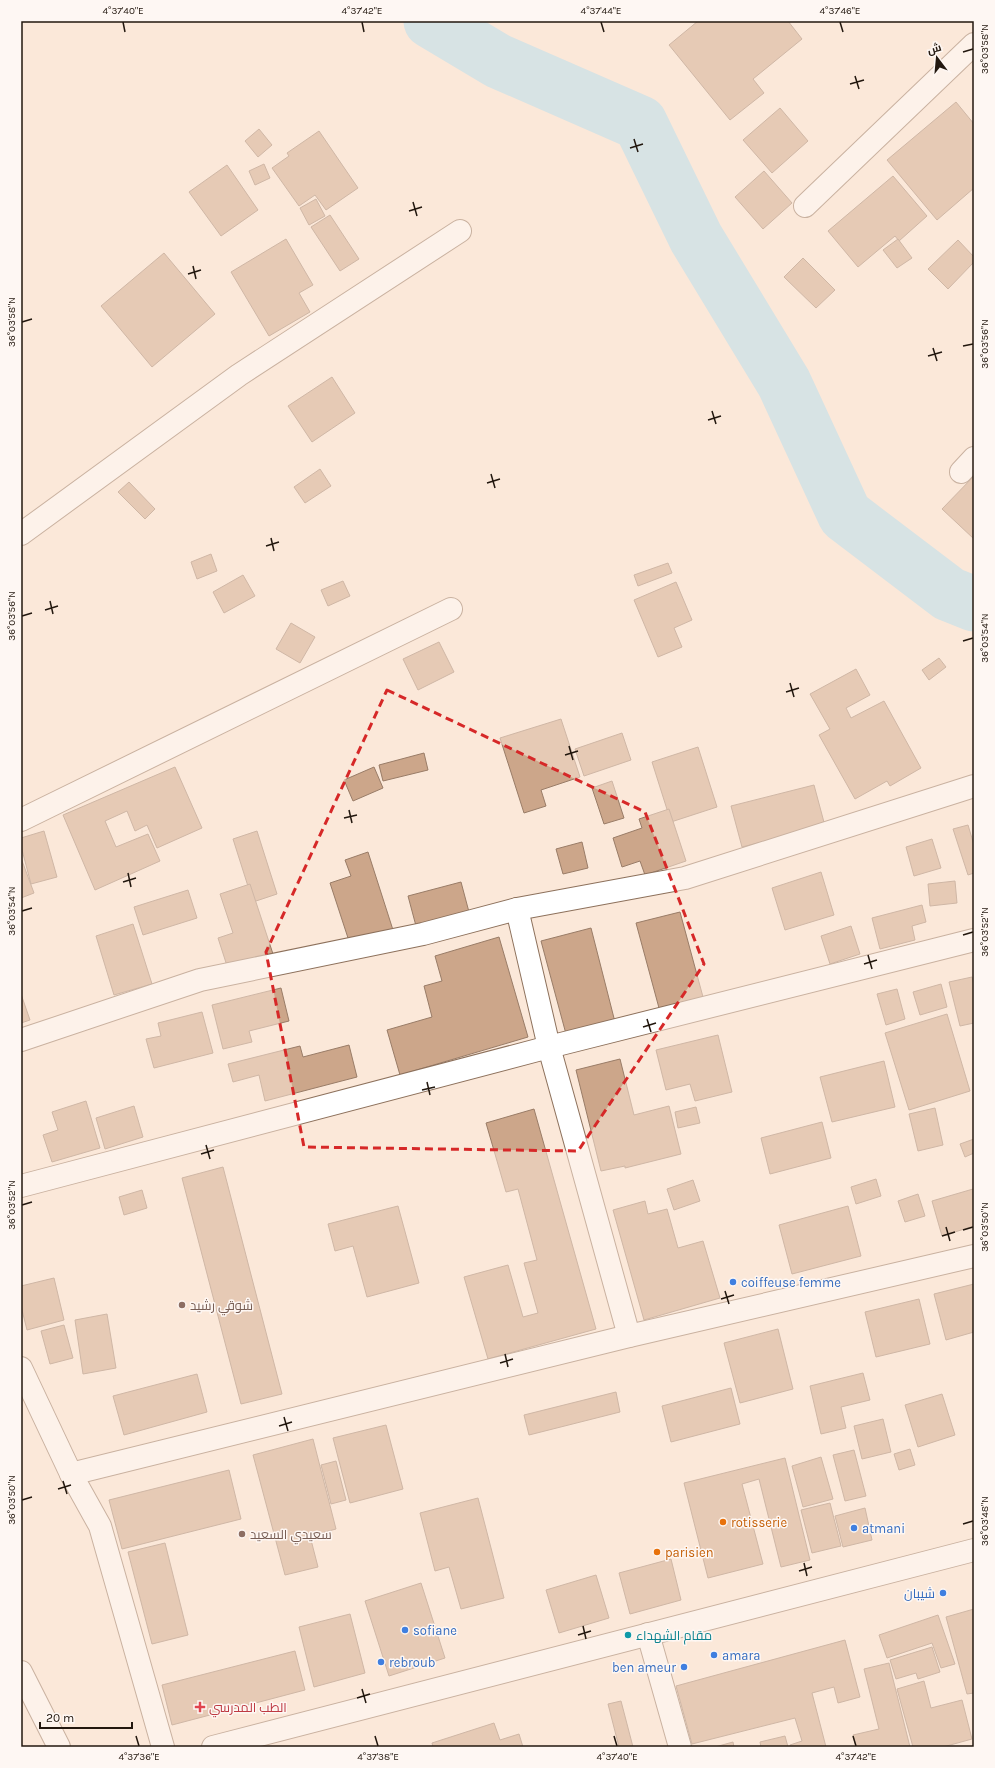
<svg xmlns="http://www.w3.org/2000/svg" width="995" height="1768" font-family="Karla,Cairo,sans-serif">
<rect width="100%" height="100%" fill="#fbe8d9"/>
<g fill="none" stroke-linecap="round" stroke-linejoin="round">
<!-- river -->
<polyline stroke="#aaddf2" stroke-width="55" points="431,21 498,61 640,123 696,238 784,383 845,515 949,594 974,604"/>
</g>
<!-- building -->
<g fill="#cca68a" stroke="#997c67">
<polygon points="698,21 788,21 802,39 753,79 764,93 730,120 669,45"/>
<polygon points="956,102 974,124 974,188 937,220 887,160"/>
<polygon points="780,108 808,141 772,173 743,140"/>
<polygon points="259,129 272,145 258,157 245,141"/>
<polygon points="319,131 358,188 326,210 315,195 299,206 272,168 289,156 287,153"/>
<polygon points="264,164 270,178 255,185 249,171"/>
<polygon points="227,165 258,210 221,236 189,192"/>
<polygon points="764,171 792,203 763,229 735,197"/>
<polygon points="893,176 927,216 899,241 895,236 858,267 828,231"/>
<polygon points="316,199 325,216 309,225 300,208"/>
<polygon points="330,215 359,259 340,271 311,227"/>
<polygon points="286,239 313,285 299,293 310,312 269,336 231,272"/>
<polygon points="898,239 912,258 897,268 883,250"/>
<polygon points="958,240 974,257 974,262 948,289 928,269"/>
<polygon points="164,253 215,314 152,367 101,306"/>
<polygon points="803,258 835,290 816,308 784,277"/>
<polygon points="332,377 355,413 312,442 288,406"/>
<polygon points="320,469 331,486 305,503 294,487"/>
<polygon points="974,476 974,539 942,509"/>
<polygon points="129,482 155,509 145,519 118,492"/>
<polygon points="211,554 217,571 197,579 191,562"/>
<polygon points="668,563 672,573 638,586 634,575"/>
<polygon points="243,575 255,596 224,613 213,592"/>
<polygon points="343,581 350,596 328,606 321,590"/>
<polygon points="676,582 692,620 674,628 682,647 658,657 634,600"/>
<polygon points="291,623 315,637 300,663 276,649"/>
<polygon points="439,642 454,672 418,690 403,659"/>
<polygon points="939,658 946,667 929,680 922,670"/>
<polygon points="856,669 870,695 846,708 851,718 884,701 921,768 890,786 887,781 855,799 819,735 830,729 810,694"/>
<polygon points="561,719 580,777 541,790 546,806 524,813 500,738"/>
<polygon points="622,733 631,760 584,776 575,749"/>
<polygon points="698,747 717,807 671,822 652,762"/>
<polygon points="424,753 428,770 383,781 379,765"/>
<polygon points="175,767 202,828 157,848 147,825 135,831 127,811 105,821 116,847 148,834 160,861 95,890 63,815"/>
<polygon points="374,767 383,788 353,801 344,780"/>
<polygon points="612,781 624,818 604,824 592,788"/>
<polygon points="814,785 825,826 742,847 731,806"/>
<polygon points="669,809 686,861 645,875 640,861 622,867 613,838 642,828 639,819"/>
<polygon points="968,825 974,845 974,873 968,875 953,829"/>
<polygon points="44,831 57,877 31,884 21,846 21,838"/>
<polygon points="257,831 277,894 253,902 233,839"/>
<polygon points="932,839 941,868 914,876 906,847"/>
<polygon points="582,842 588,868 563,874 556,849"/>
<polygon points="368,852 393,930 349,941 330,883 351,876 345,860"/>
<polygon points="21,858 34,893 21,898"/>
<polygon points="821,872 834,915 785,930 772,888"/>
<polygon points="955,881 957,903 930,906 928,884"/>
<polygon points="461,882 469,912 416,926 408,896"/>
<polygon points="250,884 274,957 229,972 218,938 233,933 220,894"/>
<polygon points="188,890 197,918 143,935 134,907"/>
<polygon points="922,905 926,922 912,926 915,940 880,949 872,918"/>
<polygon points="680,912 703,997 659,1008 636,923"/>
<polygon points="133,924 152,984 114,995 96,936"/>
<polygon points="851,926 860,954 830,964 821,936"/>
<polygon points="591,928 615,1022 566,1034 541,941"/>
<polygon points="499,937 528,1037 400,1075 387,1030 432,1017 424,986 442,981 435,956"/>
<polygon points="972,977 974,985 974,1023 960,1026 949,982"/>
<polygon points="941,984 947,1007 920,1015 913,992"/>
<polygon points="281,988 289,1021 249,1031 252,1042 223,1049 212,1005"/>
<polygon points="897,989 905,1019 886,1025 877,994"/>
<polygon points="21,994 30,1020 21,1023"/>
<polygon points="202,1012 213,1053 154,1068 146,1039 161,1036 158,1023"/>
<polygon points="947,1014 970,1091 909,1110 885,1033"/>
<polygon points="718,1035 732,1092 695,1101 690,1084 666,1090 656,1050"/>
<polygon points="349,1045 357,1077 265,1101 259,1075 233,1082 228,1064 300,1046 303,1057"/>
<polygon points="620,1059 634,1115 669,1106 681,1154 625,1168 625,1166 601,1171 576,1070"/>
<polygon points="884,1061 895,1107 832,1122 820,1077"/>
<polygon points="86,1101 100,1148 52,1162 43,1135 58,1130 52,1112"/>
<polygon points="134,1106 143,1137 105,1149 96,1118"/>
<polygon points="696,1107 700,1123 678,1128 675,1112"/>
<polygon points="935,1108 943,1145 918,1151 909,1114"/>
<polygon points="534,1109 596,1329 488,1359 464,1277 508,1265 523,1317 538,1313 524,1263 537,1260 518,1189 506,1192 486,1123"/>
<polygon points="822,1122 831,1158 770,1174 761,1138"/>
<polygon points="974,1139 974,1153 965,1157 960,1144"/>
<polygon points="223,1167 282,1394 241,1404 182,1178"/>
<polygon points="876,1179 881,1196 856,1204 851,1187"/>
<polygon points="693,1180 700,1201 674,1210 667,1189"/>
<polygon points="973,1189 974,1226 942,1236 932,1201"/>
<polygon points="142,1190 147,1208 124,1215 119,1197"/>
<polygon points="918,1194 925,1216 905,1222 898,1201"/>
<polygon points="645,1201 648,1214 667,1209 678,1248 703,1241 720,1298 644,1320 613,1210"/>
<polygon points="398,1206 419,1283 367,1297 353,1246 335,1251 328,1224"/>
<polygon points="848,1206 861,1256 792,1274 779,1225"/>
<polygon points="54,1278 64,1320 27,1330 21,1306 21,1286"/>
<polygon points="974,1284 974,1332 946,1340 934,1294"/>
<polygon points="919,1299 930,1344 876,1357 865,1312"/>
<polygon points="107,1314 116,1368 83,1374 75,1320"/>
<polygon points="64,1325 73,1358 50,1364 41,1331"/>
<polygon points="778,1329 793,1389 740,1403 724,1343"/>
<polygon points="863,1373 870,1400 841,1407 846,1428 821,1434 810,1386"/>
<polygon points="197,1374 207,1412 124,1435 113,1396"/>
<polygon points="731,1388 740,1424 671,1442 662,1406"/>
<polygon points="616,1392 620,1412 529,1435 524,1415"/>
<polygon points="942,1394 955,1435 918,1447 905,1405"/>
<polygon points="883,1419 891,1452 862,1459 854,1426"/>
<polygon points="386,1425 403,1489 350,1503 333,1438"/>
<polygon points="313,1439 336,1529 310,1536 318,1567 285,1575 253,1455"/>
<polygon points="910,1449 915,1465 899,1470 894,1454"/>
<polygon points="854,1450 866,1496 845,1501 833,1455"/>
<polygon points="821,1457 833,1499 803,1507 792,1466"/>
<polygon points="785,1458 810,1560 781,1567 759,1479 742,1484 763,1564 708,1578 684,1483"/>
<polygon points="336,1461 346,1500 331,1504 321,1465"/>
<polygon points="229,1470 241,1519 122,1549 109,1500"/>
<polygon points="478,1498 504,1598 461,1609 449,1567 435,1571 420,1513"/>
<polygon points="830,1503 841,1546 812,1553 801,1510"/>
<polygon points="865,1508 872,1540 843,1547 835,1516"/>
<polygon points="165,1543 188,1635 152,1644 128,1552"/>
<polygon points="671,1559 681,1600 630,1614 619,1573"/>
<polygon points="596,1575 609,1618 559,1633 546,1590"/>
<polygon points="421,1583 445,1658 389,1676 365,1601"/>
<polygon points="974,1609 974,1693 967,1694 946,1617"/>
<polygon points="350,1614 365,1673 314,1687 299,1627"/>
<polygon points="938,1615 955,1664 941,1668 932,1643 887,1658 879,1635"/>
<polygon points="845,1640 860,1697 838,1703 834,1687 812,1693 826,1747 790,1747 790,1745 802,1741 795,1718 692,1744 676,1686"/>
<polygon points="932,1647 940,1672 918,1679 916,1673 896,1679 890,1660"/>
<polygon points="295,1651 305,1690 172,1725 162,1685"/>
<polygon points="889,1663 910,1747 856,1747 853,1735 879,1729 864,1669"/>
<polygon points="924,1681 931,1708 962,1700 972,1739 943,1747 913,1747 897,1689"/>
<polygon points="621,1701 633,1747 619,1747 608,1704"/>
<polygon points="494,1723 500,1740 519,1734 523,1747 433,1747 432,1743"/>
<polygon points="785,1736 788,1747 761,1747 760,1742"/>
<polygon points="733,1742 734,1747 715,1747"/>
</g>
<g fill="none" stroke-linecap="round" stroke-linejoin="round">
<defs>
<g id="minor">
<polyline points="805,206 974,44"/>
<polyline points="961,472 974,458"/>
<polyline points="21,534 239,375 460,231"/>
<polyline points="21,820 451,609"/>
<polyline points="517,909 549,1047 629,1336"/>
<polyline points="21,1040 200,980 423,934 517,909 685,878 974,786"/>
<polyline points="21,1186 549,1047 974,940"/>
<polyline points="21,1368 71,1474 100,1526 163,1747"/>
<polyline points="71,1474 629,1336 974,1256"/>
<polyline points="648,1634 680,1747"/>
<polyline points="21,1672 59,1747"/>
</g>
<polyline id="major" points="213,1747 974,1550"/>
</defs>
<!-- minor casing -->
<use href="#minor" stroke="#8d715c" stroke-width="24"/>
<!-- major casing -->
<use href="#major" stroke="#8d715c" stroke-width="24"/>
<!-- minor -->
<use href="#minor" stroke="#fff" stroke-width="22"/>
<!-- major -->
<use href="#major" stroke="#fff" stroke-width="22"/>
</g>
<!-- marked area -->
<path d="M0 0H995V1768H0ZM387,690L645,812L704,964L578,1151L304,1147L266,952Z" fill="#fbe8d9" fill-opacity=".55" fill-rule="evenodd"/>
<path fill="none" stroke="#d62828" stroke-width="3" stroke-dasharray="8 5" stroke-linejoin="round" d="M387,690L645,812L704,964L578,1151L304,1147L266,952Z"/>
<!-- ticks -->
<path fill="none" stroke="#22170e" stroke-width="1.5" d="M123,22L125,32M362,22L364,32M601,22L604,32M840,22L843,32M963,52L973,49M855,76L859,89M850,84L864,80M634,139L638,152M630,148L643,144M413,202L417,216M409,211L422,207M193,266L196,279M188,274L201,270M22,322L32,319M963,346L973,344M933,348L937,361M928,356L942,352M712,411L716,424M708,420L721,416M491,474L495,488M487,483L500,479M271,538L274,551M266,546L279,542M50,601L53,614M45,610L58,606M22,616L32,613M963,641L973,638M790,683L794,697M786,692L799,688M569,746L573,760M565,755L578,751M349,810L352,823M344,818L357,815M128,873L131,887M123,882L136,878M22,911L32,908M963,935L973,932M868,955L872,969M864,964L877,960M647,1019L651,1032M643,1027L656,1023M427,1082L430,1095M422,1090L435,1087M206,1145L210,1159M201,1154L214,1150M22,1205L32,1202M946,1227L950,1241M963,1230L973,1227M942,1236L955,1232M725,1291L729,1304M721,1299L734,1295M505,1354L508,1367M500,1363L513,1359M284,1417L288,1431M279,1426L292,1422M63,1481L67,1494M58,1489L71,1485M22,1500L32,1497M963,1524L973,1521M804,1563L807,1576M799,1571L812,1567M583,1626L586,1639M578,1635L591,1631M362,1689L366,1703M357,1698L370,1694M136,1736L139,1746M375,1736L378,1746M614,1736L617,1746M853,1736L856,1746"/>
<!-- markers -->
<g fill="#3f7fe0" stroke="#fef7f3" stroke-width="1.5">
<circle cx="733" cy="1282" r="4"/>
<circle cx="854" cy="1528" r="4"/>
<circle cx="943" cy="1593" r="4"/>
<circle cx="405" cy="1630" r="4"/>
<circle cx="714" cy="1655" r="4"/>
<circle cx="381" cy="1662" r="4"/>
<circle cx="684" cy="1667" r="4"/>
</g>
<g fill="#8d6e63" stroke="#fef7f3" stroke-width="1.5">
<circle cx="182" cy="1305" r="4"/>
<circle cx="242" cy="1534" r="4"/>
</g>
<g fill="#e8710a" stroke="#fef7f3" stroke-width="1.5">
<circle cx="723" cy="1522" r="4"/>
<circle cx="657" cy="1552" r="4"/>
</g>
<circle fill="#0f9aa8" stroke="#fef7f3" stroke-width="1.5" cx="628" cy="1635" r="4"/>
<path fill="#e0444e" stroke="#fef7f3" stroke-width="1.5" d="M198 1701h4v4h4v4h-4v4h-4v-4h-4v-4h4z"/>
<g text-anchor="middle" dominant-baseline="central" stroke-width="3" stroke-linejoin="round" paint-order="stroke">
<!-- shop labels -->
<g font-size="13" fill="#366cbe" stroke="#fef7f3" text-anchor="start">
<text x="741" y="1282">coiffeuse femme</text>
<text x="862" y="1528">atmani</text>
<text x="935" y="1593" text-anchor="end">شيبان</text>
<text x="413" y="1630">sofiane</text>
<text x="722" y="1655">amara</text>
<text x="389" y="1662">rebroub</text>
<text x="676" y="1667" text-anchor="end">ben ameur</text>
</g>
<!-- education labels -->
<g font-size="13" fill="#785e54" stroke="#fef7f3" text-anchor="start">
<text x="190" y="1305">شوقي رشيد</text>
<text x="250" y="1534">سعيدي السعيد</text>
</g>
<!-- food labels -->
<g font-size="13" fill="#c56008" stroke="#fef7f3" text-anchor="start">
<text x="731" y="1522">rotisserie</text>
<text x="665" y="1552">parisien</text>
</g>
<!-- culture labels -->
<g font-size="13" fill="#0d838f" stroke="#fef7f3" text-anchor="start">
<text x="636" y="1635">مقام الشهداء</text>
</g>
<!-- health labels -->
<g font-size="13" fill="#be3a42" stroke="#fef7f3" text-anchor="start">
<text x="209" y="1707">الطب المدرسي</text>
</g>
</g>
<!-- border -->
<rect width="995" height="1768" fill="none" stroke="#fef7f3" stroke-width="44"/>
<!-- north arrow -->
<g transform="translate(937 58) rotate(344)" stroke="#fef7f3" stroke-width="3" paint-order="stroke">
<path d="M0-3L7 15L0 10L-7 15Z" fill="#22170e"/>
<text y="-6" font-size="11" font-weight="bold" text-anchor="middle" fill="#22170e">ش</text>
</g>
<!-- scale -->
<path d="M40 1722v6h92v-6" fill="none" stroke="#22170e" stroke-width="2"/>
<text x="46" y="1722" font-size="12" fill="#22170e" stroke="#fef7f3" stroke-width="3" paint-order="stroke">20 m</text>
<rect x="22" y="22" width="951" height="1724" fill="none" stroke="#22170e" stroke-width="1.5"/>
<g font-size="10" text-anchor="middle" fill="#22170e">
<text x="123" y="14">4°37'40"E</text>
<text x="362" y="14">4°37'42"E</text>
<text x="601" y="14">4°37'44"E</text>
<text x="840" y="14">4°37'46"E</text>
<text transform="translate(984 49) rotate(-90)" y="4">36°03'58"N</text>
<text transform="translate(11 322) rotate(-90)" y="4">36°03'58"N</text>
<text transform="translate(984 344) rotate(-90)" y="4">36°03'56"N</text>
<text transform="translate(11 616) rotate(-90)" y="4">36°03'56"N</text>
<text transform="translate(984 638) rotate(-90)" y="4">36°03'54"N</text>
<text transform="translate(11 911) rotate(-90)" y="4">36°03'54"N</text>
<text transform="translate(984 932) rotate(-90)" y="4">36°03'52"N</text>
<text transform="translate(11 1205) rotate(-90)" y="4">36°03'52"N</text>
<text transform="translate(984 1227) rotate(-90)" y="4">36°03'50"N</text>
<text transform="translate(11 1500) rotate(-90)" y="4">36°03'50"N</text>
<text transform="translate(984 1521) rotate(-90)" y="4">36°03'48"N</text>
<text x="139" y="1760">4°37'36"E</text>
<text x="378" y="1760">4°37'38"E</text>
<text x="617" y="1760">4°37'40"E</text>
<text x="856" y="1760">4°37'42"E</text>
</g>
</svg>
